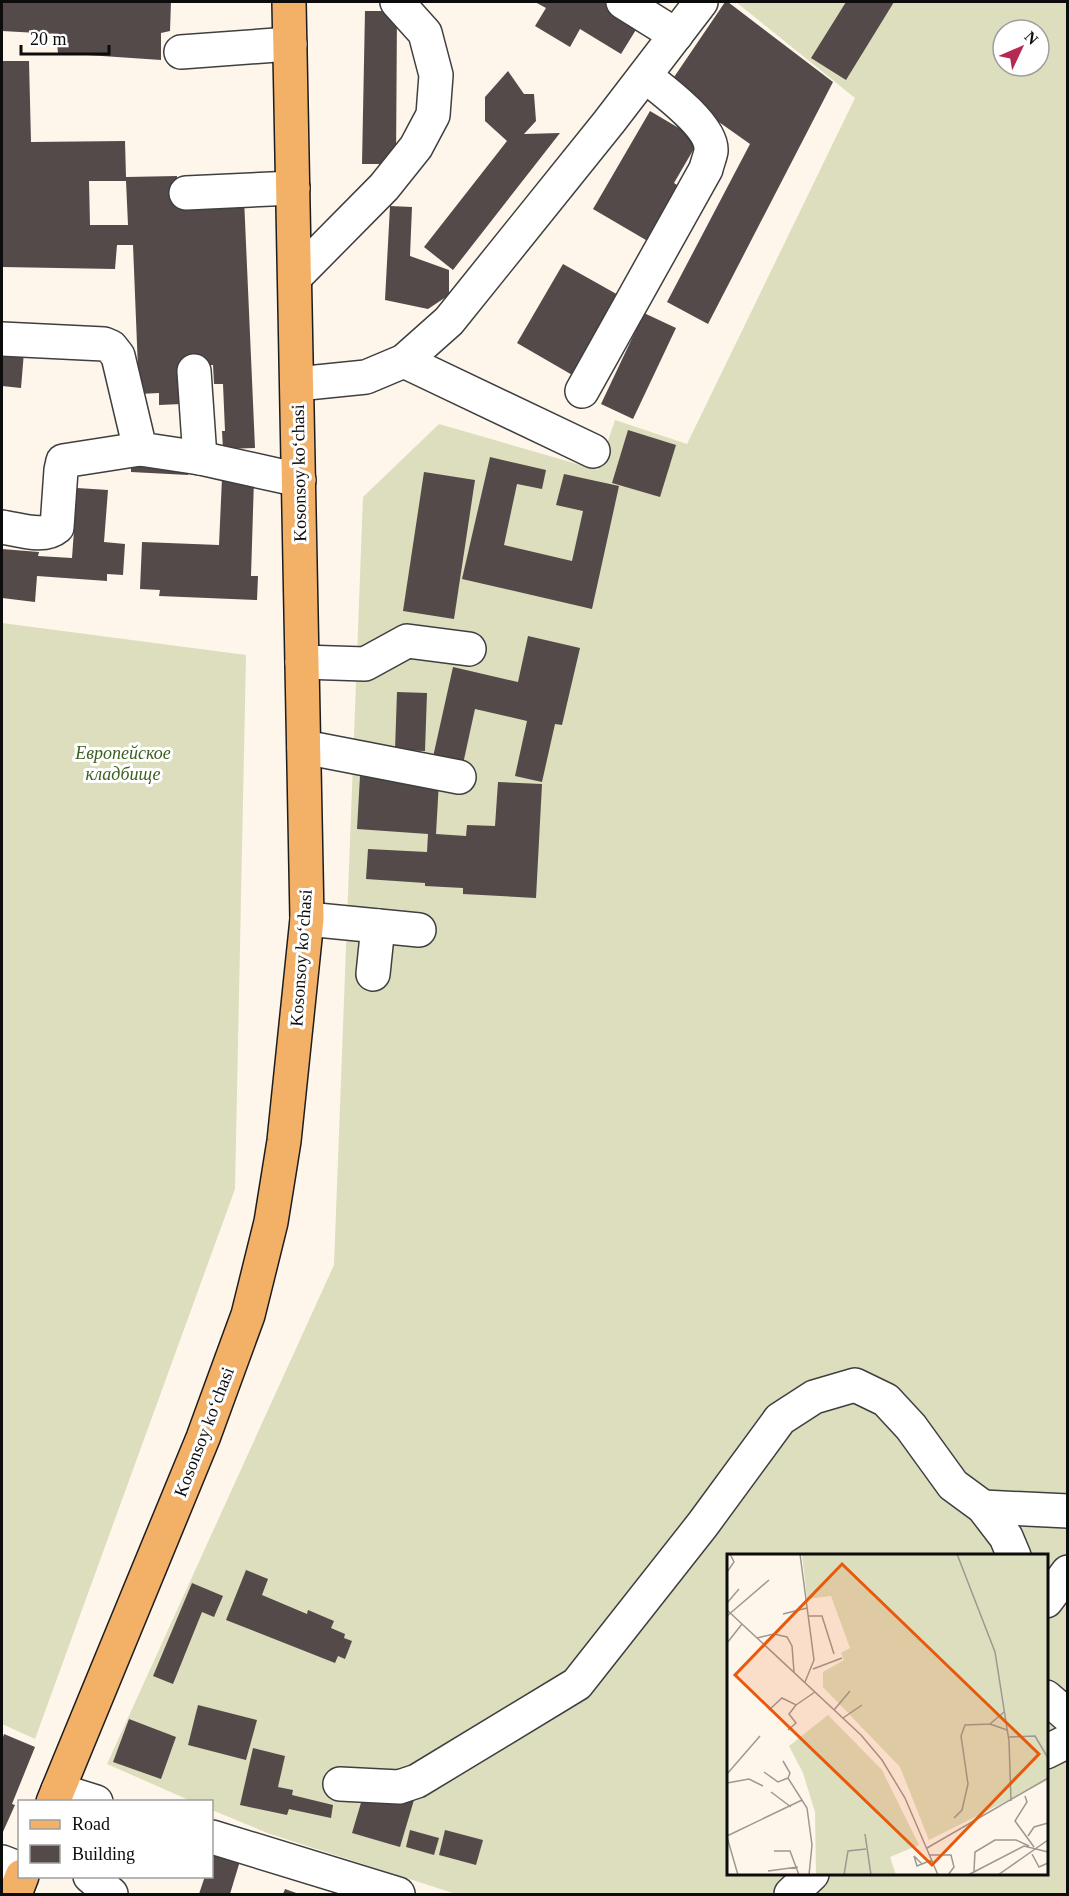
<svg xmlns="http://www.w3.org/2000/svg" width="1069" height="1896" font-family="Georgia,serif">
<rect width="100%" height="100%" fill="#fef6eb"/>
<!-- cemetery -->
<g fill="#dcdebe" fill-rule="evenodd">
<path d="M736,2H1067V1894H456L270,1834L212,1810V1802L191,1801L107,1764L334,1265L363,497L439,424L598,470L615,420L687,444L855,98ZM1003,30H1039V66H1003ZM728,1556H1046V1874H728Z"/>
<polygon points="2,623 246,655 235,1189 35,1739 2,1724"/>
</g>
<!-- building -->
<g fill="#544a49" fill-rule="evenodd">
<polygon points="2,2 171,2 170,31 161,33 161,60 58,53 56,34 2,31"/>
<polygon points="535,2 611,2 642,20 621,54 580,29 570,47 535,26 546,8"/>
<polygon points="725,2 728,2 833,82 708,324 667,302 750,144 668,86"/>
<polygon points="846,2 894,2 846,80 811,58"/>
<polygon points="365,11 397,11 396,164 362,164"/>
<path d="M2,61H29L31,142L125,141L126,177L177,176V201L244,198L255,448L223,449L222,431H225L223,384H214L213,365L180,366L182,404L159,405V393L139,394L133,245H117L115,269L2,267ZM89,181H126L128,225H90Z"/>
<polygon points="508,71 524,94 534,94 536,121 524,134 560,133 453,270 424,247 507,141 485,121 485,97"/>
<polygon points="650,111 699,140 674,183 683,189 651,243 593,209"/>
<polygon points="390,206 412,207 410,256 449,270 449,295 428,309 385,300"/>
<polygon points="563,264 620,296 574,376 517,343"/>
<polygon points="644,313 676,328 633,419 601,404"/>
<polygon points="2,350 24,352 21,388 2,386"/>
<polygon points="628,430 676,445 660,497 612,483"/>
<polygon points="131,456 189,459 188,475 131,472"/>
<polygon points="490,457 546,470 542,489 517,484 504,545 572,561 583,511 556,505 564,474 619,486 592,609 462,579"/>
<polygon points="424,472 475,480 454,619 403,611"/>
<polygon points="222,478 254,479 251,576 258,576 257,600 159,596 160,590 140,589 142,542 219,545"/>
<polygon points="77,488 108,490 104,542 125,544 123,575 107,574 107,581 37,576 35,602 2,598 2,549 39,552 38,556 72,558"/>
<polygon points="528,636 580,648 562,725 555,724 542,782 515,776 527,721 475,709 463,764 433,757 453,667 518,682"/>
<polygon points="397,692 427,693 425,751 395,750"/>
<polygon points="360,776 439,781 436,834 466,836 467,825 495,826 498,782 542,784 536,898 463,894 463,888 425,886 425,883 366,879 368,849 427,852 428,834 357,829"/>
<polygon points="246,1570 268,1579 262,1595 307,1614 308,1610 334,1621 331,1628 345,1634 344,1638 352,1641 345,1659 338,1656 335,1663 226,1620"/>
<polygon points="192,1583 223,1596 214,1617 202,1612 173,1684 153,1676"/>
<polygon points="198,1705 257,1720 246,1760 188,1745"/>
<polygon points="129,1719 176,1737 161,1779 113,1762"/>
<polygon points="4,1734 35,1747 12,1804 15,1805 2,1834 2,1740"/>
<polygon points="253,1748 285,1756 278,1787 293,1790 292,1795 333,1805 331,1818 289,1809 287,1815 240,1805"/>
<polygon points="366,1786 414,1800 400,1847 352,1833"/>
<polygon points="410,1830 439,1838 434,1855 406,1847"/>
<polygon points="445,1830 483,1840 476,1865 439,1855"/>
<polygon points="212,1842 243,1851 230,1894 199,1894 205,1876 212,1876"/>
<polygon points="285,1889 299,1894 283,1894"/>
</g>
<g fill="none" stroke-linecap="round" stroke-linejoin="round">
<defs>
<g id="minor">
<polyline points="623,2 676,35"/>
<polyline points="181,52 290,44"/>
<polyline points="186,193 293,188"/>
<polyline points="295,277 384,187 416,147 433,115 436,75 425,33 397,2"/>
<polyline points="2,339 104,344 111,347 118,356 140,449 200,458 299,480"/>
<polyline points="404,361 593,451"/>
<polyline points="194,371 200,458"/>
<polyline points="297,384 366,377 404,361 449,321 609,122 701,2"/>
<path d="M582,391L706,169C707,164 710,157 711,151C713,127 663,90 645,76"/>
<path d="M2,527C18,529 43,539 57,527L61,470L63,461L140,449"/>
<polyline points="302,662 365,664 407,641 469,649"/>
<polyline points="304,747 459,777"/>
<polyline points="307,919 419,930"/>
<polyline points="373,974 378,926"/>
<polyline points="983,1507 1068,1511"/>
<polyline points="1046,1601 1068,1572"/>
<polyline points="1046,1697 1068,1716"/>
<polyline points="1046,1752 1068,1741"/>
<polyline points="340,1784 399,1787 417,1781 577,1684 703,1524 780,1419 814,1397 855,1385 886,1400 911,1427 953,1485 983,1507 1006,1537 1014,1556"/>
<polyline points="58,1790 96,1802"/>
<polyline points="212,1837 398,1894"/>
<polyline points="2,1862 20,1869"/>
<polyline points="90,1876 111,1894"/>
<polyline points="791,1894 812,1874"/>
</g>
<g id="major">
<polyline points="53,1802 203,1438 248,1315 271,1222 284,1141 307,919 289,2"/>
<polyline points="15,1894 22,1876"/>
</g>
</defs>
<!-- minor casing -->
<use href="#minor" stroke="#3f3f3f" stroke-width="36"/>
<!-- major casing -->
<use href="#major" stroke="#1d1d1d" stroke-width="36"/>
<!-- minor -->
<use href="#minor" stroke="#fff" stroke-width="33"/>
<!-- major -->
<use href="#major" stroke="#f3b067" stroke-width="33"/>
</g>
<g text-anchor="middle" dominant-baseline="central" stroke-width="6" stroke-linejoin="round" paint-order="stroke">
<!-- street labels -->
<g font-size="18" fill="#0c0c0c" stroke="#fff">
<text transform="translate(299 473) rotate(-91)">Kosonsoy koʻchasi</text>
<text transform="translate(301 958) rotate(-86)">Kosonsoy koʻchasi</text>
<text transform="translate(204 1432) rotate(-69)">Kosonsoy koʻchasi</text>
</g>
<!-- park labels -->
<g font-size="18" font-style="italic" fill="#3c601f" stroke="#fff">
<text x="123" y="753">Европейское<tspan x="123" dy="21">кладбище</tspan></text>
</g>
</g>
<!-- overview -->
<g transform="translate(727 1554)">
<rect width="321" height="321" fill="#fef6eb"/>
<path d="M75,0H321V226L202,286L173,213L96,133V118L117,106L114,99L123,94L104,42L80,45ZM101,161L155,216L192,291L163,303L169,321H89L88,258L76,219L62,192Z" fill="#dcdebe"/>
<path fill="none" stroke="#9d9892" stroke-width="1.5" d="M73,0L87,106L78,128M230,0L268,98L282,187L284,247M0,18L7,8L3,0M0,49L12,35M0,56L134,181L155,206L178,244L211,321M56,60L80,54M0,62L42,26M81,62H95L107,100M30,84L47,80L60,83L65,92L67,118M0,89L15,70M86,115L115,104M42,156L55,144L69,151L88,138M107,156L123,137M116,164L135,151M263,170L277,158M61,176L69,169L62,160L69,151M281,183L308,182L321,204M56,207L63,219L61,224M37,218L51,228L61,224L80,254L85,291L82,321M0,220L33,182M0,229L22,225L36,232M44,238L64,253M298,242L300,248L288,267L307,293M227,264L235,256L241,230L234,182L238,171L263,170L280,176M138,280L144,321M0,282L75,246M301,282L307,273L321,269M0,283L11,321M200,294L321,224M47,297H63L72,321M305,300L312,313L321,309M203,301H224L227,313L221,321M195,310L187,302L190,312L205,306M41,317L71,313M247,317L248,298L268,286H289L302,292M117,321L121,297L139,295M241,321L297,292L321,298M271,321L321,286"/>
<path fill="#e8590c" fill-opacity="0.15" stroke="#e8590c" stroke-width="3" d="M115,10L312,200L205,311L8,121Z"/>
<rect width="321" height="321" fill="none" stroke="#0c0c0c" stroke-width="3"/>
</g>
<!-- border -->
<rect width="1069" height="1896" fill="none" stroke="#0c0c0c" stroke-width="6"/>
<!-- legend -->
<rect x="18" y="1800" width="195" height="78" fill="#ffffff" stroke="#9e9e9e" stroke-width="1.5"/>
<rect x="30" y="1820" width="30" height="9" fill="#f3b067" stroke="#9e9e9e" stroke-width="1.5"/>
<text x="72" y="1830" font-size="18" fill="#0c0c0c">Road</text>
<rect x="30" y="1845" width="30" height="18" fill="#544a49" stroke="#9e9e9e" stroke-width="1.5"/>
<text x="72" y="1860" font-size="18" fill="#0c0c0c">Building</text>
<!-- north arrow -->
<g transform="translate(1021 48) rotate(46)"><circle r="28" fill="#ffffff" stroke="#9e9e9e" stroke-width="1.5"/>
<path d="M0-4.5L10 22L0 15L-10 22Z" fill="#b62a52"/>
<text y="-9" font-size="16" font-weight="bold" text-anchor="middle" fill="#0c0c0c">N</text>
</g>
<!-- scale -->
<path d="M21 45v9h88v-9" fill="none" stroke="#0c0c0c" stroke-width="3"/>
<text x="30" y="45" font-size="18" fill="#0c0c0c" stroke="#ffffff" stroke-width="4.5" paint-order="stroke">20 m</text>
</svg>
